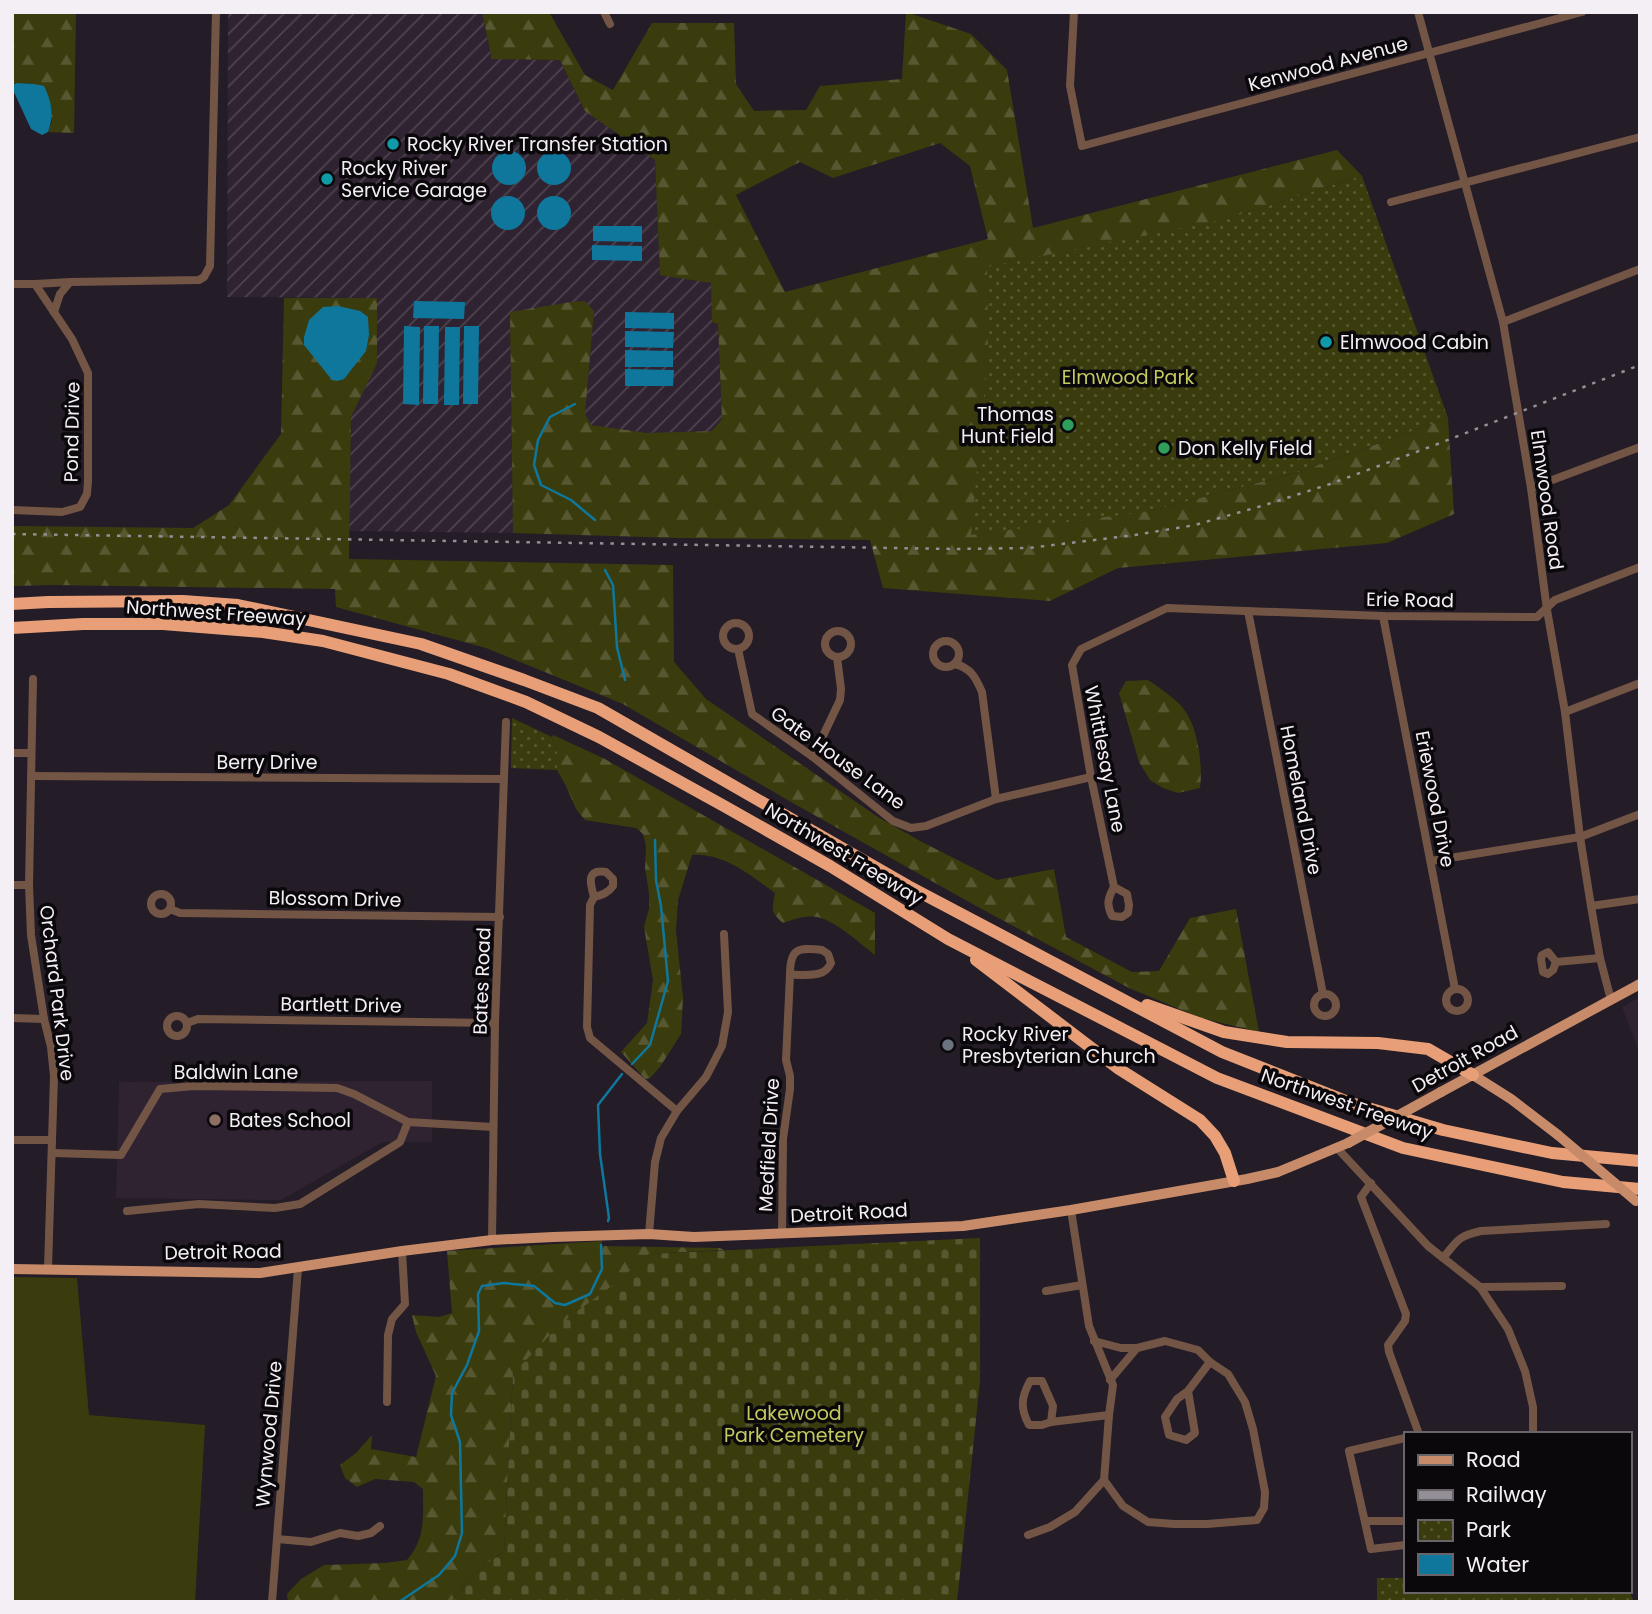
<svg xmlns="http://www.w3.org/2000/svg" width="1652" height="1614" font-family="Poppins,sans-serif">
<defs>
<pattern id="industrial-furrows" width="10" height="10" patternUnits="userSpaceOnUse" patternTransform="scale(1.75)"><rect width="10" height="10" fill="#2f2331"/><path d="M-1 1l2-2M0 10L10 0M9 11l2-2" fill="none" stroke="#4e434f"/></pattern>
<pattern id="forest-firs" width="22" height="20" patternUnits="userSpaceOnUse" patternTransform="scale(1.75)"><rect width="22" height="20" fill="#3a3c0d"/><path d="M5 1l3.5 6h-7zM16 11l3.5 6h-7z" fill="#575831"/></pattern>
<pattern id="cemetery-stones" width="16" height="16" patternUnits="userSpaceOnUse" patternTransform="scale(1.75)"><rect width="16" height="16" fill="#3a3c0d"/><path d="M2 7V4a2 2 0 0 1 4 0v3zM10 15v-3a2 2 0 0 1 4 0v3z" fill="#575831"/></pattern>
<pattern id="park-dots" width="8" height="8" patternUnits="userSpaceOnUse" patternTransform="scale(1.75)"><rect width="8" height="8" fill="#3a3c0d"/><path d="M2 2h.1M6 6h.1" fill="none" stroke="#575831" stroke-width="1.8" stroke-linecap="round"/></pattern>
</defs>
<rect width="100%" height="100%" fill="#241c26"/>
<!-- industrial -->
<polygon fill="url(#industrial-furrows)" points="228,12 482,12 492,59 560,60 585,111 655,160 660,274 712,283 712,322 718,323 722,419 712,431 647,433 591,425 585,414 594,311 510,313 513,533 349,531 351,417 377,363 377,298 227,297"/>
<!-- built -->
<g fill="#2f2331">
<polygon points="1640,997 1640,1053 1622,1007"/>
<polygon points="432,1081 432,1142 383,1142 281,1200 116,1198 119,1082"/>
</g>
<!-- grass -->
<polygon fill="#3a3c0d" points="12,1277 77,1278 89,1415 205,1425 195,1602 12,1602"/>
<!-- forest -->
<g fill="url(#forest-firs)" fill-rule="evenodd">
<polygon points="12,12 76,12 74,133 48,132 52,121 34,84 18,83 12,85"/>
<path d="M482,12H549L585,75L613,90L652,23H734L736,84L754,111L806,110L820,86L902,79L906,12L971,34L1007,70L1033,228L1337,150L1362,176L1227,219L1150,511L1302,471L1448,418L1454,514L1387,543L1118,568L1050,601L883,588L870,540L679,538L513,533L510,312L571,302L585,301L594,311L585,414L591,425L647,433L712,431L722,419L718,324L712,322L711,283L660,275L655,160L585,111L560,60L492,59ZM940,143L970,166L988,239L785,292L736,195L800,162L833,178Z"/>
<polygon points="284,298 377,298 377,363 351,417 349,559 673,565 674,662 706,699 878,817 920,841 997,880 1054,869 1066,937 1132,972 1159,971 1190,918 1236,909 1259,1032 1201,1018 1129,988 978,907 791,802 623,704 486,648 336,607 335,589 53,585 12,586 12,526 193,528 229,505 281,434"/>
<path d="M1148,680C1158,687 1176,699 1183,708C1198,726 1203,766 1200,788L1178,793L1163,788L1150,780L1139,762L1119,693L1126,681Z"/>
<path d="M553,735L603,758L875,913V955C862,945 833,919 817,917C806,915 794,919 783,923C770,912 772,909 775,893C750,875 724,853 692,855L678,900L676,931L683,998L681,1034L660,1067L650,1078L645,1079L621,1052L647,1023L653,980L644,927L649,909V893L645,868L646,846L643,834L636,828L585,820L576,809L566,786L557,770V753L552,737Z"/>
<path d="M602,1241V1247V1246L720,1248L724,1250L649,1254L513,1374L504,1551L473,1574L451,1602H288L287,1594L301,1579L324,1565L385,1563L407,1560C426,1538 423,1517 423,1489L414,1482L375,1479L357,1487L345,1478L340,1465L356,1453L372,1435L371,1449L416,1457L436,1376L416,1332L412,1315L439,1317L452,1313L447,1251Z"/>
</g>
<!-- cemetery -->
<polygon fill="url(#cemetery-stones)" points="980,1238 980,1381 957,1602 451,1602 473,1574 504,1551 513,1374 561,1323 613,1285 649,1254"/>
<!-- park -->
<g fill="url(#park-dots)">
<polygon points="1362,176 1448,418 1302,471 1150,511 971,535 988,353 987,267 1227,219"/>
<polygon points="512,718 552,737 557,753 557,770 511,768"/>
<polygon points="1377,1578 1405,1578 1405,1591 1629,1591 1634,1602 1377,1602"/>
</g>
<!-- water -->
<g fill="#0f779c">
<path d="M17,83L34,84L44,86C52,102 54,116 48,132L42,135L31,129L13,90V85Z"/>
<circle cx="554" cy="168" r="17"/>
<circle cx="509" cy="168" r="17"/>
<circle cx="554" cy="213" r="17"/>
<circle cx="508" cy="213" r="17"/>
<polygon points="593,226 642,226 642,242 593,241"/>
<polygon points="592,245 642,246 642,261 592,260"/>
<polygon points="414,301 465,302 464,319 413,318"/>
<polygon points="338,306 360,311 368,317 369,335 366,351 344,379 337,381 332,380 304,345 304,337 309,320 323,307"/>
<polygon points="625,312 674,313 674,329 625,328"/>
<polygon points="404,326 420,327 419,405 403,404"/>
<polygon points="424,326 439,326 438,404 423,404"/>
<polygon points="464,326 479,326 478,404 463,404"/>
<polygon points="445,327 460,327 459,405 444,405"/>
<polygon points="625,331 674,332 673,348 625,347"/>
<polygon points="625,350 673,351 673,367 625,367"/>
<polygon points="625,369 674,370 673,386 625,386"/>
</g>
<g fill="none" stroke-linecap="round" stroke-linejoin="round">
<!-- stream -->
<g stroke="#0f779c" stroke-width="2.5">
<polyline points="575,404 550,417 538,440 534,465 541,485 571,500 595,520"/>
<polyline points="605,570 613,585 617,647 625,680"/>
<polyline points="632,1064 650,1045 668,981 661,906 656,880 655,840"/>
<polyline points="608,1221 609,1218 600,1154 598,1105 622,1074"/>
<polyline points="399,1602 439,1575 455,1556 462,1533 460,1442 451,1415 452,1393 467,1365 479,1331 478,1294 482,1286 504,1283 534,1286 555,1303 565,1305 590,1294 602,1269 601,1245"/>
</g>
<!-- minor -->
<g stroke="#735546" stroke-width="8">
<polyline points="604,12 610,24"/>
<polyline points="1074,12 1070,86 1082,146 1582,12"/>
<polyline points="1418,12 1503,322 1531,488 1547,610 1565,712 1580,837 1591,906 1600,958 1611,1000"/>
<polyline points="1391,202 1640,137"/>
<polyline points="12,284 35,284 72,339 88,373 88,481 87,494 80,507 62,512 12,510"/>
<polyline points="35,284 70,282"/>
<polyline points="54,312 60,294 70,282 199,280 204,277 210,266 216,12"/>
<polyline points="1503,322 1640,269"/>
<polyline points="1531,488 1640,447"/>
<polyline points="1248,611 1323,994"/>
<polyline points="1383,616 1455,989"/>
<circle cx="736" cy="636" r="13"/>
<circle cx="838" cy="644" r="13"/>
<circle cx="946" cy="654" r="13"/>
<polyline points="738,649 752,714 813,757 893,821 911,828 926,826 996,799 1091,777"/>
<path d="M955,664C971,668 976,678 982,692L996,799"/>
<polyline points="33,679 29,885 31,935 44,1019 51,1047 54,1076 48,1268"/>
<polyline points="1565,712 1640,683"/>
<polyline points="12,753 31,753"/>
<polyline points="813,757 840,700 841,689 837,657"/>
<polyline points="31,776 503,779"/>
<polyline points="1431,861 1580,837 1640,814"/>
<polyline points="12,885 29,885"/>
<path d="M1114,887L1127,894L1129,905L1128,913L1122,917L1112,916C1106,904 1108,898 1114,887L1091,777L1072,665L1081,649L1167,608L1383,616L1537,617L1555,600L1640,567"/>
<circle cx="161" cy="904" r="10"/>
<path d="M594,897C590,883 586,869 606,872L613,879V886C608,893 602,895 594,897L590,905L587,1027L590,1038L677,1111"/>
<polyline points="1591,906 1640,899"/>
<polyline points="170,909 180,913 500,917"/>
<polygon points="1548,952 1556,962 1553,970 1548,974 1543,972 1541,959 1542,955"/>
<polyline points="1556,962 1600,958"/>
<circle cx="1457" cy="1000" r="11"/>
<circle cx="1325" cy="1005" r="11"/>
<circle cx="177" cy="1026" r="10"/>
<polyline points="12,1018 44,1019"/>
<polyline points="187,1023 198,1019 495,1023"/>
<polyline points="12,1140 52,1140"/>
<polyline points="1338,1149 1428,1246 1480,1287 1508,1329 1525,1371 1533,1407 1533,1434"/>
<polyline points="52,1153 121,1155 160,1089 194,1086 337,1088 354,1094 408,1122 493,1127"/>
<polyline points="1371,1183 1361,1197 1406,1314 1405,1321 1388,1345 1389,1352 1419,1434"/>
<polyline points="127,1211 199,1204 275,1208 300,1204 400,1142 408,1122"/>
<polyline points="649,1234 655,1162 661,1138 677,1111 706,1077 722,1046 728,1012 724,934"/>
<path d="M782,1234L783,1139L790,1089V1076L786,1060L790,975C806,974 824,979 831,963L828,954L822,950C797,947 790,949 790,975"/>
<polyline points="492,1240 495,1023 506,722"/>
<path d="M1443,1258C1458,1240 1458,1236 1481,1231L1606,1224"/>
<polyline points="1480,1287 1562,1286"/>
<polyline points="1046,1291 1082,1285"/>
<polyline points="1094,1341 1121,1348 1137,1348"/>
<polyline points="1188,1391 1177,1399 1165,1417 1169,1435 1186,1440 1195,1433 1188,1391 1210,1362"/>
<polyline points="387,1402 388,1335 392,1319 405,1304 402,1251"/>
<path d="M1051,1422L1042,1425H1029C1020,1408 1021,1398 1030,1381H1042L1053,1406L1051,1422L1109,1415"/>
<polyline points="1405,1438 1349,1451 1371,1549 1405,1545"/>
<polyline points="1104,1480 1123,1506 1148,1522 1174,1524 1207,1524 1257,1520 1264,1508 1265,1492 1253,1429 1245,1402 1228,1374 1210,1362 1198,1350 1165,1341 1137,1348 1110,1380"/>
<polyline points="1365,1521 1405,1521"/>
<polyline points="1028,1535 1050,1527 1075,1512 1104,1480 1109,1415 1113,1385 1089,1326 1071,1210"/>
<polyline points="277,1539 311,1542 340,1533 358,1536 371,1533 380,1526"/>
<polyline points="272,1602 298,1268"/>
</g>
<!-- major -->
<g stroke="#c78b69" stroke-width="10">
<polyline points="1473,1075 1511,1099 1558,1135"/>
<polyline points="1441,1092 1640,984"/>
<polyline points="12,1269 260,1273 402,1251 492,1240 553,1237 649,1234 694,1237 745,1235 963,1226 1071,1210 1247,1179 1278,1172 1348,1143"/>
</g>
<!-- highway -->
<g stroke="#e89f77" stroke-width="12">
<polyline points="12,604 48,602 183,601 238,605 421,644 524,680 598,708 908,886 1222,1052 1351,1103 1443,1130 1552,1153 1640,1161"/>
<polyline points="12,628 83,624 163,624 263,632 323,641 449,674 526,702 599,737 724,806 830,866 948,939 1217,1078 1403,1148 1563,1182 1640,1189"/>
<polyline points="976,960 1119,1069 1200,1120 1215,1136 1225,1153 1234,1181"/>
<polyline points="1147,1005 1224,1032 1287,1042 1378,1043 1428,1049 1473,1075"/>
</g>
<!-- rail -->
<polyline stroke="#948e96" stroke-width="2.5" stroke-dasharray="3.5 7" stroke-linecap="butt" points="12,534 956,549 1029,548 1135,535 1195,525 1265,505 1330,484 1435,445 1640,365"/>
<!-- major-bridge -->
<g stroke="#c78b69" stroke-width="10">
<polyline points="1558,1135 1636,1201"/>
<polyline points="1348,1143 1441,1092"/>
</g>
</g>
<!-- markers -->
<g fill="#0f9aa8" stroke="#0b080c" stroke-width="2.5">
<circle cx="393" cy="144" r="7"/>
<circle cx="327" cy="179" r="7"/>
<circle cx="1326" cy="342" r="7"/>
</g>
<g fill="#2e9e5b" stroke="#0b080c" stroke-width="2.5">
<circle cx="1068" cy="425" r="7"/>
<circle cx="1164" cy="448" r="7"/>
</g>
<circle fill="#6b7280" stroke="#0b080c" stroke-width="2.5" cx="948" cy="1045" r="7"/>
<circle fill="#8d6e63" stroke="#0b080c" stroke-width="2.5" cx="215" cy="1120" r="7"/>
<g text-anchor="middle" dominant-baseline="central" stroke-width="7" stroke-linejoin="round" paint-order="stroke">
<!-- street labels -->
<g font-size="19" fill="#f4eef5" stroke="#0b080c">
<text transform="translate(1328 64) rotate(-15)">Kenwood Avenue</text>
<text transform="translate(72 432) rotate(-89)">Pond Drive</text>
<text transform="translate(1547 500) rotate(82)">Elmwood Road</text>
<text transform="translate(1410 600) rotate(1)">Erie Road</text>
<text transform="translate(216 613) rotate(4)">Northwest Freeway</text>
<text transform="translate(838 758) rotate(36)">Gate House Lane</text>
<text transform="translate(1105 759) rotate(79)">Whittlesay Lane</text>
<text x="267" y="762">Berry Drive</text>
<text transform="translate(1435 799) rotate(79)">Eriewood Drive</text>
<text transform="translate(1301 800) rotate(79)">Homeland Drive</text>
<text transform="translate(844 854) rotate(31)">Northwest Freeway</text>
<text transform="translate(335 899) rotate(1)">Blossom Drive</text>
<text transform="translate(482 981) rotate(-88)">Bates Road</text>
<text transform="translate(57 993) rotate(83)">Orchard Park Drive</text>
<text transform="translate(341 1005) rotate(1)">Bartlett Drive</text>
<text transform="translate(1465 1059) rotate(-29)">Detroit Road</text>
<text x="236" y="1072">Baldwin Lane</text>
<text transform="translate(1347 1104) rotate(19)">Northwest Freeway</text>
<text transform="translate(769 1145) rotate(-87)">Medfield Drive</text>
<text transform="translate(849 1213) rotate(-3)">Detroit Road</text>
<text transform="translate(223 1252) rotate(-1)">Detroit Road</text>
<text transform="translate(269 1434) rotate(-85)">Wynwood Drive</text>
</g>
<!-- poi labels -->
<g font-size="19" fill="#f4eef5" stroke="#0b080c" text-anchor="start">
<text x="407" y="144">Rocky River Transfer Station</text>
<text x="341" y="168">Rocky River<tspan x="341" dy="22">Service Garage</tspan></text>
<text x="1340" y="342">Elmwood Cabin</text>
<text x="1054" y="414" text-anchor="end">Thomas<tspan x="1054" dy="22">Hunt Field</tspan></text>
<text x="1178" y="448">Don Kelly Field</text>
<text x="962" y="1034">Rocky River<tspan x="962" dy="22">Presbyterian Church</tspan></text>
<text x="229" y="1120">Bates School</text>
</g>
<!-- park labels -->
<g font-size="19" fill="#c4ca5d" stroke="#0b080c">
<text x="1128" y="377">Elmwood Park</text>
<text x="794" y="1413">Lakewood<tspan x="794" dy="22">Park Cemetery</tspan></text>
</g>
</g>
<!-- border -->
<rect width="1652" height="1614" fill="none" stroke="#f4eef5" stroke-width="28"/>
<!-- legend -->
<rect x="1404" y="1432" width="228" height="161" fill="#0b080c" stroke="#686469" stroke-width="2"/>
<rect x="1418" y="1455" width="35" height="10" fill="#c78b69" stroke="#686469" stroke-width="2"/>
<text x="1466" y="1467" font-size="21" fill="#f4eef5">Road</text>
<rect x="1418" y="1490" width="35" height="10" fill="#948e96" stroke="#686469" stroke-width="2"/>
<text x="1466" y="1502" font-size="21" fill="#f4eef5">Railway</text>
<rect x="1418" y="1520" width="35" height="21" fill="url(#park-dots)" stroke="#686469" stroke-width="2"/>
<text x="1466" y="1537" font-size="21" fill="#f4eef5">Park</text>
<rect x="1418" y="1554" width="35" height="21" fill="#0f779c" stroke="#686469" stroke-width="2"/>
<text x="1466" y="1572" font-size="21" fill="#f4eef5">Water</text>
</svg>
